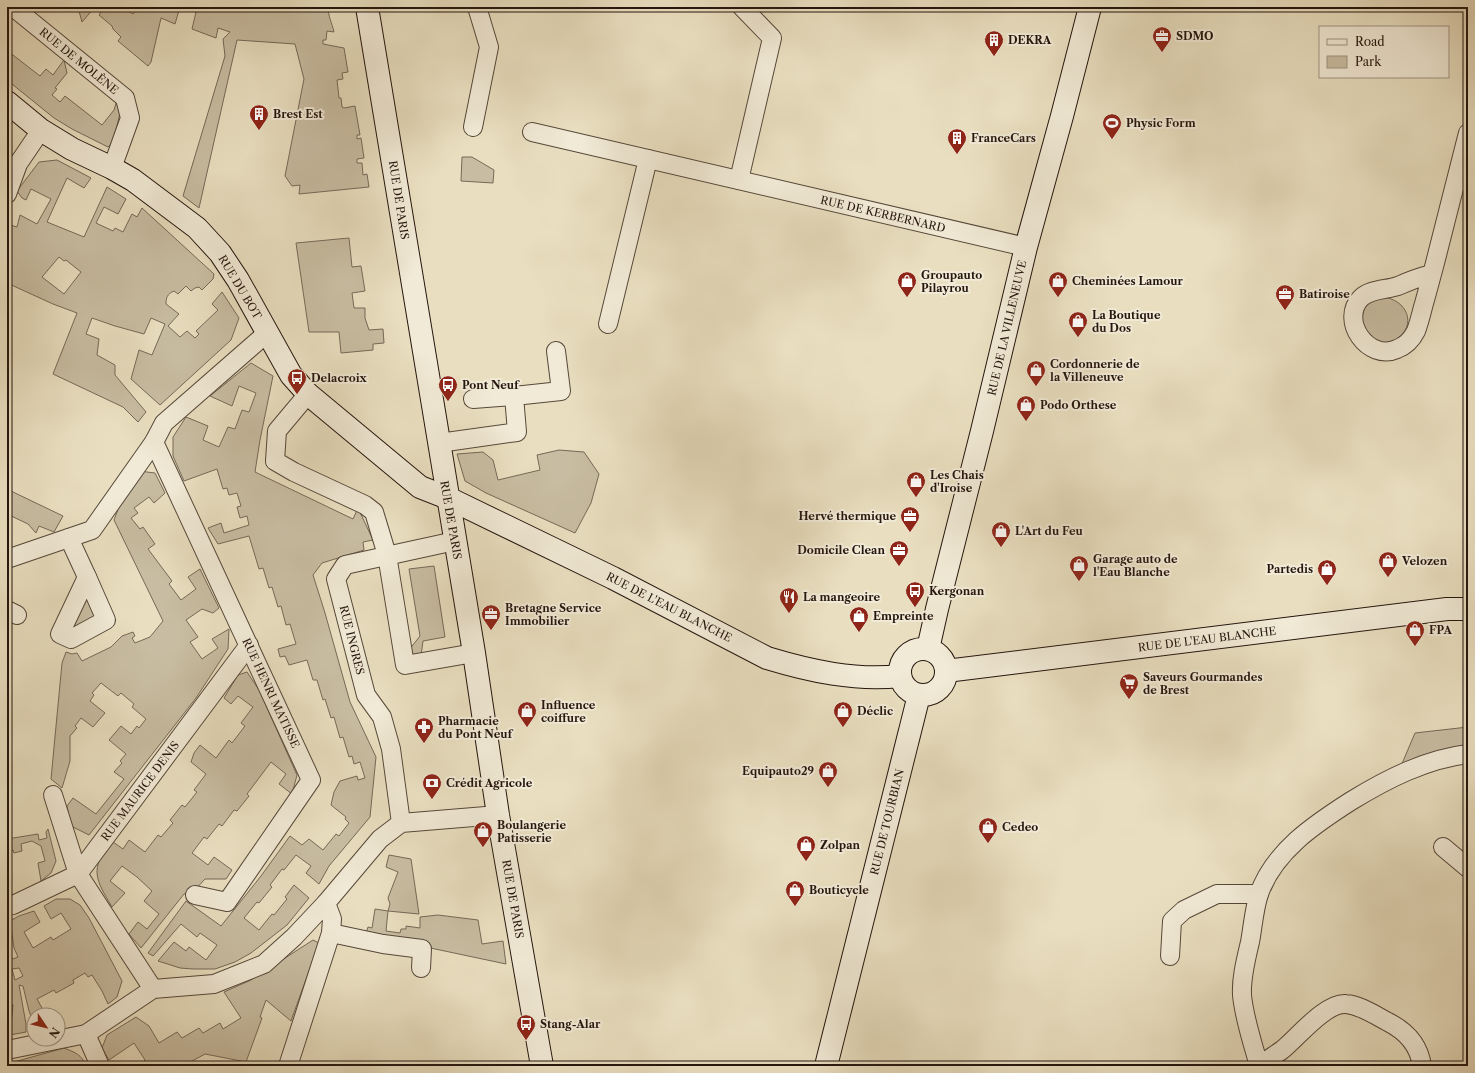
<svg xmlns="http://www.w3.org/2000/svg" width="1475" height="1073" font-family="'Libre Caslon Text',serif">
<rect width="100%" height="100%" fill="#e9dfc0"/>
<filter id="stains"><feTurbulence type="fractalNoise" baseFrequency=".005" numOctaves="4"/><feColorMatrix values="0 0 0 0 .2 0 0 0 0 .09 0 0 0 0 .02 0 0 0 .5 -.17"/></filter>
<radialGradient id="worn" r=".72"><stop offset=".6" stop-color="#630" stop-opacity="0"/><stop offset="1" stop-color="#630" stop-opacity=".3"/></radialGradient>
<!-- green -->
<g fill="#c8bda2" stroke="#766958" fill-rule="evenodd">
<polygon points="74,7 95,7 82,22 79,11"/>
<polygon points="104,7 131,7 128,11 133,14 138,8 136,7 180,7 175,24 161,18 151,62 148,66 118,41 121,37 113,29 112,26 99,15"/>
<path d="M189,7H328C328,16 332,23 334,32L327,31L326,40H323V44L344,48L348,72L342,73L343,79L337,80L339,98H341L342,107L344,108L355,106L360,135H357V139L361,138L364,158L357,159V163H362L363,175L367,174L369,187L299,194L300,185L292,186L285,176L304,79L295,44L237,40L199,208L183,196L225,56L223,39L230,32L218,28L216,38L192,29L196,12L188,10Z"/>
<polygon points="9,52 40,76 46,69 53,75 64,60 67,73 55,88 57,89 52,95 60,102 65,96 102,125 114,110 117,100 121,109 113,142 108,147 72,129 54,118 7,80 7,54"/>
<polygon points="462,157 472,157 494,170 493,183 461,181"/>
<path d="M57,160L91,178L84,188L67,178L47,222L84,237L107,187L126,199L118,214L104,207L96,223L113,231L115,228L123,232L132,214L137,217L142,208L214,274L213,279L202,290L199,287L195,288L191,291L186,286L178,294L174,291C167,294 166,298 166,304L179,314L168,326L180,337L187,331L195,338L199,334L196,331L218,310L212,304L222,292L239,318L231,340L160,405L131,379L139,350L152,355L165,324L151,318L144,334L115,326L92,318L86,334L99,339L97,355L115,365V375L146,412L138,422L123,407L53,374L77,313L53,304L7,283V276L11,263L7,261V224L17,227L20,215L37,224L51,199L31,189L26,200L22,198L17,191L39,162ZM59,257L64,261L66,260L81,272L64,294L42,277Z"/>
<polygon points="349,238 352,267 361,266 365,291 352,293 354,308 365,308 365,318 369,330 383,329 384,343 373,344 373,350 341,353 339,332 309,332 296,243"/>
<path d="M1382,297C1407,299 1418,325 1396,340C1394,341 1393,343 1391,344C1387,345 1379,343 1375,343L1361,325C1363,309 1364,302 1382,297Z"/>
<polygon points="251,363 273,376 260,440 255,472 353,519 358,508 373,540 363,542 364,550 322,563 313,575 325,613 350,702 376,757 370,817 329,866 319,884 306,873 311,866 296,855 284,870 282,869 270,885 272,887 259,903 257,902 244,918 259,930 272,914 274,915 287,899 285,897 294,885 309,898 287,925 251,953 235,962 215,969 193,969 180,968 158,961 174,942 186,951 189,947 206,960 217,945 200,933 197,937 181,924 153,956 148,953 186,901 221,926 261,876 290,836 302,845 309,839 323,850 336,834 339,836 349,823 345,819 346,817 331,805 334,792 340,781 357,776 358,780 365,778 360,762 354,764 352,756 349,757 343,737 340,738 334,717 331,718 325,699 323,700 317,680 313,680 307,660 289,665 285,656 280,657 278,649 296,644 290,624 286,625 281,606 278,607 272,587 269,588 263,568 259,569 249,536 218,544 208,528 221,523 224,533 249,525 247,516 240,518 237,507 241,506 237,493 229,495 227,488 223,489 217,469 184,481 173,456 173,437 186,417 208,426 203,440 219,447 228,427 235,429 242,410 249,412 256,393 239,386 232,406 210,396"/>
<polygon points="559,450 584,452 599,474 591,503 575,533 486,493 465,481 457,454 483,452 493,460 498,480 540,470 537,455"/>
<polygon points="139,471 155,473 165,493 154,503 149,497 134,508 138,513 131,518 140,529 143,527 155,544 148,549 172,581 169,584 181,600 196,589 188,577 200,569 219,608 213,613 202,609 186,620 198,637 190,642 202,659 218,648 212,639 229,629 228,649 196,698 89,835 71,826 67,806 73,798 96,814 124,779 114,772 122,763 120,761 126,754 109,740 121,726 131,734 137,726 139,728 146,719 132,707 134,704 121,693 118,696 101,683 92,693 94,695 90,701 105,713 93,727 81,718 75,726 77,728 70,736 70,761 62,788 51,779 62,663 66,652 72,654 77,653 82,661 111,647 122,636 133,632 135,636 132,638 135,643 150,637 163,621 114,520 122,499"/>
<polygon points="7,487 13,492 63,516 54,532 39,526 36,533 28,524 7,514"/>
<polygon points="434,566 445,637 423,641 421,656 411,655 409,650 420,636 409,569"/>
<polygon points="85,600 90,601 98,621 71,632"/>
<path d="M247,672L259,690L297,775L292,794L279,784L286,774L271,762L247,794L249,796L237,811L234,810L222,826L219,824L207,839L204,837L192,853L208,865L214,857L232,870L226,879H205L193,892L184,894L141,948L129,934L138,922L147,929L159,914L144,901L152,891L137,877L122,866L110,881L125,893L112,907C96,880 88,868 113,842L123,849L129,840L145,852L158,835L161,837L173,823L170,820L182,805L185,807L197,792L194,790L206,774L191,762L194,753L200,745L216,758L229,740L232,743L245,726L241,723L253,707L238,696L231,704L224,698L238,675Z"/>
<polygon points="1468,727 1468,761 1401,766 1415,733"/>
<polygon points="48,829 56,861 51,873 41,881 38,863 45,861 41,846 32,841 21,844 22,851 14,853 13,850 7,851 7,839 38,834 39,840 47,838 46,832"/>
<polygon points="389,855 411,859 419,914 388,911 386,931 400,933 401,929 406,929 406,926 420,928 420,917 438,915 478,920 482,944 503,941 506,964 421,946 364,939 368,927 372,928 375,909 388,911 390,904 388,898 398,872 386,867"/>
<path d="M56,899H70L80,905L89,918L122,981L117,997L108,1004L102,991L92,975L88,977L85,973L73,980L74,983L56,993L54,990L37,999L46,1015H34V1024L29,1011L23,986L19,985L26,1024V1032L10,1035L13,1005L7,1004V942L10,955L13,959L18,957L14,948L10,921L19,916L34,911L40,922L24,932L33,948L51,937L53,940L71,929L61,913L51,919L44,906ZM19,968L23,976L15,980L12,969Z"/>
<polygon points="313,940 319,943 291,1021 266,1000 260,1017 262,1018 246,1062 205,1054 183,1066 146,1066 143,1062 145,1060 134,1043 109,1060 102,1048 107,1035 136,1017 149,1026 159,1043 177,1032 182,1038 199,1028 203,1033 220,1023 223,1029 241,1018 224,992 251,980"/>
<path d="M64,1048C76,1053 81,1054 86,1066H7L14,1062Z"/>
</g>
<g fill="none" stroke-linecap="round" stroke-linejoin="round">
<defs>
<g id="street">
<polyline points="13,7 125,98 130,118 112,168"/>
<polyline points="473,127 489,47 477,7"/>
<polyline points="532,132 1026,247"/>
<polyline points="739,180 772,38 742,7"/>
<polyline points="7,194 18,164 41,130"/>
<path d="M1432,274C1420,277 1409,281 1398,286C1386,290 1370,289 1361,298C1339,320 1368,362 1397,349C1405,346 1412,339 1416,331C1419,323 1421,315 1423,307C1427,293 1431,278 1435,263C1446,220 1457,177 1468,133"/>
<polyline points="608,324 648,159"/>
<polyline points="308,394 277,431 275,461 294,472 365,505 374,512 387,555 405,665 474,653"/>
<polyline points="473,399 514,396"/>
<polyline points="154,442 311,780 227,902 195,895"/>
<polyline points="439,443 517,432 514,396 561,391 556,351"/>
<polyline points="69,538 87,577"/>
<polyline points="7,559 92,530 154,442 164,423 267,333"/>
<polygon points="87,577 106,620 71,639 60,634"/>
<polyline points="7,610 17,615"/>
<polyline points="53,795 78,874 153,989"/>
<polyline points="401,823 391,749 382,717 366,695 336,579 345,565 455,541"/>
<polyline points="1443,847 1468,868"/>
<polyline points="7,906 13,905 78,874 249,645"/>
<polyline points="331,933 383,944 422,949 421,968"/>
<polyline points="1170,956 1172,921 1184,910 1217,894 1259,894"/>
<polyline points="86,1034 100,1066"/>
<polyline points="7,1050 86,1034 153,989 214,984 264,964 294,937 326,903"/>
<polyline points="288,1066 331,933 332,919 326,903 380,839 401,823 498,815"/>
<path d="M1259,1066C1253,1044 1244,1018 1242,995C1241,978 1246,959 1250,942C1253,926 1254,909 1259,894C1274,851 1315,824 1351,801C1387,779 1426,759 1468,754"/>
<path d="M1259,1066C1267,1060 1275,1055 1282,1050C1297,1038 1326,1002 1346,1004C1360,1005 1375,1015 1388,1022C1406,1031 1419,1045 1422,1066"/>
</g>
<g id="secondary">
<polyline points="367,7 474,653 498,815 542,1066"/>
<path d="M7,102L41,130L72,149L112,168L133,180L197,228L220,253L238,280L291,375L308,394L420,487L448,498L613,578L767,658C810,671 855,681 900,676"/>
<circle cx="923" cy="672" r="23"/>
<polyline points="928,649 937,609 982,431 1026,247 1062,116 1090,7"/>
<polyline points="946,671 1447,609 1468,609"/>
<polyline points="826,1066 919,695"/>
</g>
</defs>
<!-- street casing -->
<use href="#street" stroke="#56483a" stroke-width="20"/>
<!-- secondary casing -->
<use href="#secondary" stroke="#25150e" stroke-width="24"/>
<!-- street -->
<use href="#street" stroke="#f1ead6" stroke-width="18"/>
<!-- secondary -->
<use href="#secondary" stroke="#f1ead6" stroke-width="22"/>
</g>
<!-- icons -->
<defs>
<symbol id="office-pin" viewBox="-11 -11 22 30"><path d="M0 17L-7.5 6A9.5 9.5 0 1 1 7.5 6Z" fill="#8f2418" stroke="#f1ead6"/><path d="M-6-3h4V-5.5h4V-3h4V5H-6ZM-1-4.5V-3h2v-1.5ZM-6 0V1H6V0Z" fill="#fff"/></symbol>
<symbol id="building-pin" viewBox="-11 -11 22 30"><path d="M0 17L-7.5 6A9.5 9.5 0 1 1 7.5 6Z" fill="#8f2418" stroke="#f1ead6"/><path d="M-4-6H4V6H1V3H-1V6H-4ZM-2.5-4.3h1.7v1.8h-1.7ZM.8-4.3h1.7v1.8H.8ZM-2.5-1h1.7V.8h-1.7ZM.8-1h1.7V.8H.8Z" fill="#fff"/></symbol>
<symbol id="stadium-pin" viewBox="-11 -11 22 30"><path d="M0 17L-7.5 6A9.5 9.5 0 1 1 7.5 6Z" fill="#8f2418" stroke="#f1ead6"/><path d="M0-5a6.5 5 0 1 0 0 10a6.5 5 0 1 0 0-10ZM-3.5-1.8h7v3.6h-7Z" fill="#fff"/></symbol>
<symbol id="shop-pin" viewBox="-11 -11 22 30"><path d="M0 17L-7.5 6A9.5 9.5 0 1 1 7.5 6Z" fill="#8f2418" stroke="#f1ead6"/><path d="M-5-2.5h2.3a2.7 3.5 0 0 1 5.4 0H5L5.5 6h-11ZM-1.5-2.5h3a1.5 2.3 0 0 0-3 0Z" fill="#fff"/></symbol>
<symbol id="bus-pin" viewBox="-11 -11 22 30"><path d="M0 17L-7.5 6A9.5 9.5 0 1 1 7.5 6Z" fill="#8f2418" stroke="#f1ead6"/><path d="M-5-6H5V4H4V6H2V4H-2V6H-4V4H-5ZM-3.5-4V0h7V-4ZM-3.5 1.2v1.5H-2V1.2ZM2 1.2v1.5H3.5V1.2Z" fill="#fff"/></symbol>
<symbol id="restaurant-pin" viewBox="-11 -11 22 30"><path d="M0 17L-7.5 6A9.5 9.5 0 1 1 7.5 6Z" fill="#8f2418" stroke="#f1ead6"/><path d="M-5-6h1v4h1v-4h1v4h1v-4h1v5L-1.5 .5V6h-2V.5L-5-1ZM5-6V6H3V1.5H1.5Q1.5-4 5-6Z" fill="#fff"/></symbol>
<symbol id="supermarket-pin" viewBox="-11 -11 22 30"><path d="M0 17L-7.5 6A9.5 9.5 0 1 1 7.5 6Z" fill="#8f2418" stroke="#f1ead6"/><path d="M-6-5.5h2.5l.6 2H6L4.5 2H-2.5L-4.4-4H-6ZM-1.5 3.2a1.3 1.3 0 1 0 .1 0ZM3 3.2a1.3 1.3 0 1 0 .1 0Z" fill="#fff"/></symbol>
<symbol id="pharmacy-pin" viewBox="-11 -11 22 30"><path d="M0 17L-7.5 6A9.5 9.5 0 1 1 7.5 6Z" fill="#8f2418" stroke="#f1ead6"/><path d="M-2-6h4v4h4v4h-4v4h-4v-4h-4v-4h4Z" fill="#fff"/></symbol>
<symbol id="bank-pin" viewBox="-11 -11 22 30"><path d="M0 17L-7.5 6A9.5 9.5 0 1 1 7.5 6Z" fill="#8f2418" stroke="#f1ead6"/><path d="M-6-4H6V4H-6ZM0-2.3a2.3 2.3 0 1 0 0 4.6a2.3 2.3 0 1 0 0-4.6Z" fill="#fff"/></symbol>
</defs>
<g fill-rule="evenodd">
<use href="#office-pin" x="1151" y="25" width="22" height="30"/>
<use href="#building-pin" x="983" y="29" width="22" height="30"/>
<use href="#building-pin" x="248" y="103" width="22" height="30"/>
<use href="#stadium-pin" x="1101" y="112" width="22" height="30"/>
<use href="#building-pin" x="946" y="127" width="22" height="30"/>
<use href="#shop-pin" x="896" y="270" width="22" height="30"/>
<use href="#shop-pin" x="1047" y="270" width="22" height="30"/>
<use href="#office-pin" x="1274" y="283" width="22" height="30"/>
<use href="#shop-pin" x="1067" y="310" width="22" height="30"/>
<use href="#shop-pin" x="1025" y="359" width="22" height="30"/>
<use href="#bus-pin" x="286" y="367" width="22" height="30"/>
<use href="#bus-pin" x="437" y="374" width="22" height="30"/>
<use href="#shop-pin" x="1015" y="394" width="22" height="30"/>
<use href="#shop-pin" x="905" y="470" width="22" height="30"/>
<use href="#office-pin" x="899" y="505" width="22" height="30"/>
<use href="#shop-pin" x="990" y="520" width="22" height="30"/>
<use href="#office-pin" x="888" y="539" width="22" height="30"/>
<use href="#shop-pin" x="1377" y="550" width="22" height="30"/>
<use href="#shop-pin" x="1068" y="554" width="22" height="30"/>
<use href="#shop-pin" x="1316" y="558" width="22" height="30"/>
<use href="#bus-pin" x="904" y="580" width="22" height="30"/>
<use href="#restaurant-pin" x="778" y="586" width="22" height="30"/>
<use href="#office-pin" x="480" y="603" width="22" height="30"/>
<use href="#shop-pin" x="848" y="605" width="22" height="30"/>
<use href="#shop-pin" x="1404" y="619" width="22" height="30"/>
<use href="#supermarket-pin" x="1118" y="672" width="22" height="30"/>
<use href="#shop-pin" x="516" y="700" width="22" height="30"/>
<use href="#shop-pin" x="832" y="700" width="22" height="30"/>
<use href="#pharmacy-pin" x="413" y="716" width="22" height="30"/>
<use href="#shop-pin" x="817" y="760" width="22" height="30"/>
<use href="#bank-pin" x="421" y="772" width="22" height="30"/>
<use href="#shop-pin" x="977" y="816" width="22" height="30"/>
<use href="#shop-pin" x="472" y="820" width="22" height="30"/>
<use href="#shop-pin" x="795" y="834" width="22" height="30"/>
<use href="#shop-pin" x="784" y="879" width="22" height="30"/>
<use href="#bus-pin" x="515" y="1013" width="22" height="30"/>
</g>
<g text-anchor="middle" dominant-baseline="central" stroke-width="4" stroke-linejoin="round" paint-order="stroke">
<!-- poi labels -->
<g font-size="11" font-weight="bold" fill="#25150e" stroke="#f1ead6" text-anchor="start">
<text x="1176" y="36">SDMO</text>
<text x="1008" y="40">DEKRA</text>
<text x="273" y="114">Brest Est</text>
<text x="1126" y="123">Physic Form</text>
<text x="971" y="138">FranceCars</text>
<text x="921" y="275">Groupauto<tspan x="921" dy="13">Pilayrou</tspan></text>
<text x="1072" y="281">Cheminées Lamour</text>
<text x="1299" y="294">Batiroise</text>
<text x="1092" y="315">La Boutique<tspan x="1092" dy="13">du Dos</tspan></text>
<text x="1050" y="364">Cordonnerie de<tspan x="1050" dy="13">la Villeneuve</tspan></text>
<text x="311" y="378">Delacroix</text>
<text x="462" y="385">Pont Neuf</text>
<text x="1040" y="405">Podo Orthese</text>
<text x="930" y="475">Les Chais<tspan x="930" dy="13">d'Iroise</tspan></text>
<text x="896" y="516" text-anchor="end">Hervé thermique</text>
<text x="1015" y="531">L'Art du Feu</text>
<text x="885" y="550" text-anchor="end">Domicile Clean</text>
<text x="1093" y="559">Garage auto de<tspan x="1093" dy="13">l'Eau Blanche</tspan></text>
<text x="1402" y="561">Velozen</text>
<text x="1313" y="569" text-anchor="end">Partedis</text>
<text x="929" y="591">Kergonan</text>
<text x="803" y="597">La mangeoire</text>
<text x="505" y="608">Bretagne Service<tspan x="505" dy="13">Immobilier</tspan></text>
<text x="873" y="616">Empreinte</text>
<text x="1429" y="630">FPA</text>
<text x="1143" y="677">Saveurs Gourmandes<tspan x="1143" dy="13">de Brest</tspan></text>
<text x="541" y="705">Influence<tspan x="541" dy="13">coiffure</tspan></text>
<text x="857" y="711">Déclic</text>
<text x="438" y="721">Pharmacie<tspan x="438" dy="13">du Pont Neuf</tspan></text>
<text x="814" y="771" text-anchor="end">Equipauto29</text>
<text x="446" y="783">Crédit Agricole</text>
<text x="497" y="825">Boulangerie<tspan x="497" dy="13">Patisserie</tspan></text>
<text x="1002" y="827">Cedeo</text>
<text x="820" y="845">Zolpan</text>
<text x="809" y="890">Bouticycle</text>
<text x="540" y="1024">Stang-Alar</text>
</g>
<!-- street labels -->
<g font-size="11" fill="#25150e" stroke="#f1ead6">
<text transform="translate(79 61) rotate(39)">RUE DE MOLÈNE</text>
<text transform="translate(399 200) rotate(81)">RUE DE PARIS</text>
<text transform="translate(883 214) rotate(13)">RUE DE KERBERNARD</text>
<text transform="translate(240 287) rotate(59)">RUE DU BOT</text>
<text transform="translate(1007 328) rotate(-77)">RUE DE LA VILLENEUVE</text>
<text transform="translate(451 520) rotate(80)">RUE DE PARIS</text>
<text transform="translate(669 607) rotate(27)">RUE DE L'EAU BLANCHE</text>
<text transform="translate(1207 639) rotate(-7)">RUE DE L'EAU BLANCHE</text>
<text transform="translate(352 640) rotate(76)">RUE INGRES</text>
<text transform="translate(271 693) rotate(65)">RUE HENRI MATISSE</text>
<text transform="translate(140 791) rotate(-53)">RUE MAURICE DENIS</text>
<text transform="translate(887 822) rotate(-76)">RUE DE TOURBIAN</text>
<text transform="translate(513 899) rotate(80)">RUE DE PARIS</text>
</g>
</g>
<!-- margin -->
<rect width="1475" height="1073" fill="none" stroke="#e9dfc0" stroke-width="24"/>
<rect x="8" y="8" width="1459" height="1057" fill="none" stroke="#25150e" stroke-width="2"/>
<rect x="12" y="12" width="1451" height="1049" fill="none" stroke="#25150e"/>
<!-- legend -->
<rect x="1319" y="26" width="130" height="52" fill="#f1ead6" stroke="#9f9586"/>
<rect x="1327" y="39" width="20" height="6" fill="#f1ead6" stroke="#9f9586"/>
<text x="1355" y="46" font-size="12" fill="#25150e">Road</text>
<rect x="1327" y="56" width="20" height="12" fill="#c8bda2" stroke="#9f9586"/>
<text x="1355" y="66" font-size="12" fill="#25150e">Park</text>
<!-- north arrow -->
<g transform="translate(46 1027) rotate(125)"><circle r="19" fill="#f1ead6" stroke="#9f9586"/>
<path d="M0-3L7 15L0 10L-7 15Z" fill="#8f2418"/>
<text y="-6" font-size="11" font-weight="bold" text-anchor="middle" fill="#25150e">N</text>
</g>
<rect width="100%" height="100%" filter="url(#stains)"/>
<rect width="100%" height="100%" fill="url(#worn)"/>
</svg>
